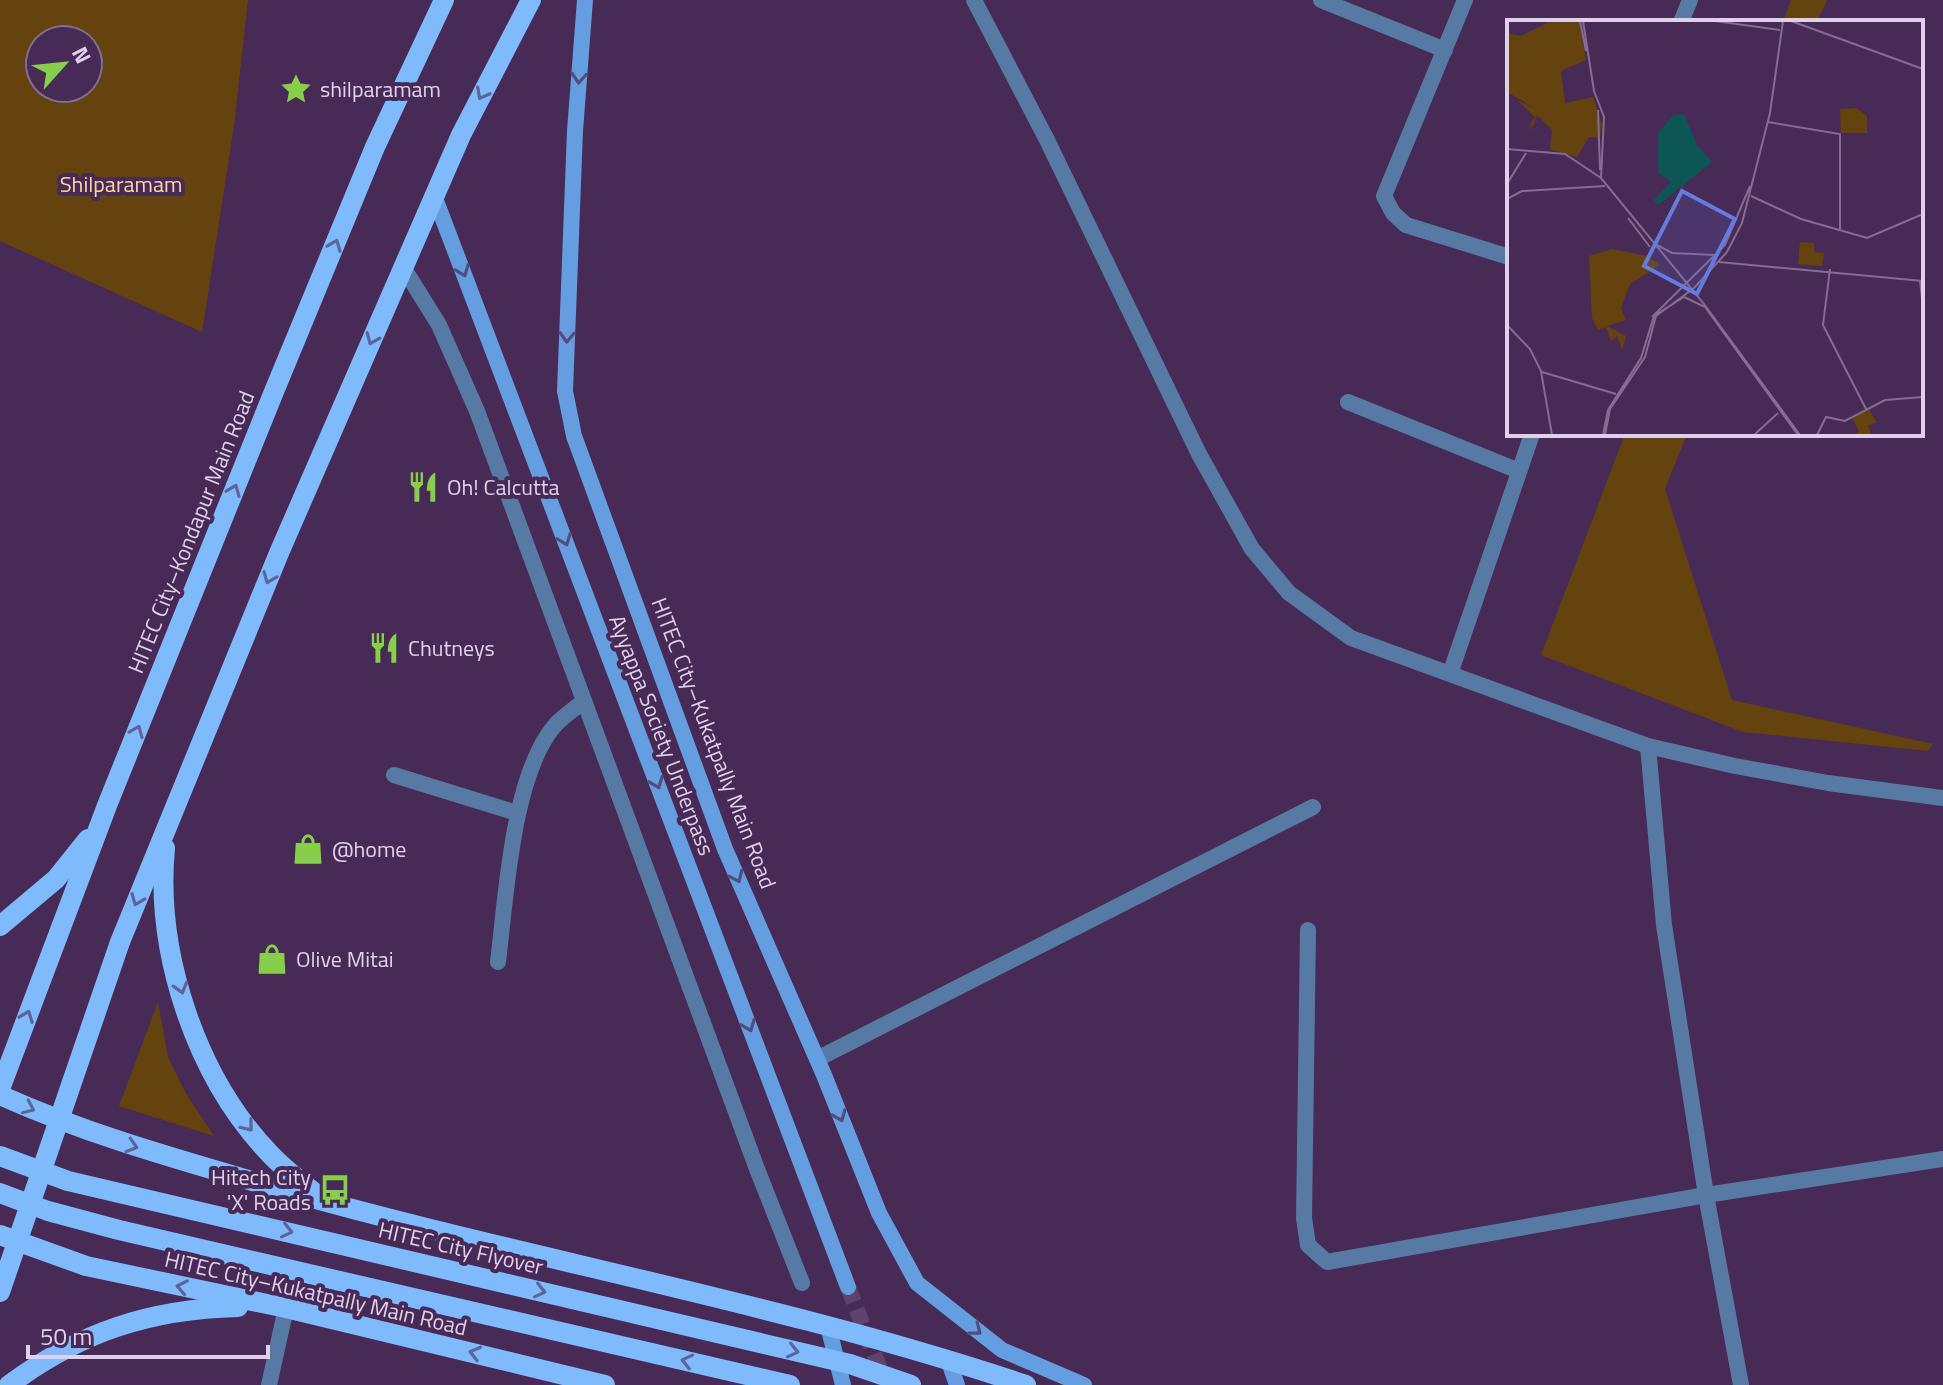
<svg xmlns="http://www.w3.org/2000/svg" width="1943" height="1385" font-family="'Titillium Web',sans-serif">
<rect width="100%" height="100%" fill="#472a56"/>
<!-- green -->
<g fill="#65430e" fill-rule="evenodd">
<path d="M0,0H248L234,126L202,332L0,241ZM40,40H88V88H40Z"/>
<polygon points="1791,0 1827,0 1817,22 1783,22"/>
<polygon points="1625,434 1687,434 1665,489 1732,700 1933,744 1928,751 1743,732 1541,655"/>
<polygon points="158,1002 168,1057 185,1092 214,1136 119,1106"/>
</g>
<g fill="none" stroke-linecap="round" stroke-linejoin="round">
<!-- secondary-tunnel -->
<polyline stroke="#5e436c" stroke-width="16" stroke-dasharray="16 8" stroke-linecap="butt" points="848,1287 885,1382"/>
<!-- street -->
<g stroke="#577aa4" stroke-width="16">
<polyline points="974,0 1047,140 1199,454 1252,549 1289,593 1351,638 1648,746 1735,766 1828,783 1943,798"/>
<polyline points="1321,0 1445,50"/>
<polyline points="1465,0 1384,196 1393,213 1406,225 1509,257"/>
<polyline points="1681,22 1690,0"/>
<polyline points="403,267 439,325 477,411 757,1169 802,1283"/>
<polyline points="1348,402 1519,471"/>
<polyline points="1450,674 1532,434"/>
<polyline points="1648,746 1664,925 1706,1195 1741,1385"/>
<polyline points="394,775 517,813"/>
<polyline points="1308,930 1304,1218 1308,1245 1327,1262 1706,1195 1943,1159"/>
<path d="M498,962C506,898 512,773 556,724C564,716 575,708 584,701"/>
<polyline points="817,1059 1313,807"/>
<polyline points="269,1385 286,1308"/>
</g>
<!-- secondary -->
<g stroke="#659ee0" stroke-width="16">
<polyline points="585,0 575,131 565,391 574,436 725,849 824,1075 879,1213 917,1283 1002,1350 1084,1385"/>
<polyline points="435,198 848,1287"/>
<polyline points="828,1326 843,1385"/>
<polyline points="948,1359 957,1385"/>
</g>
<!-- primary -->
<g stroke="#7fbafd" stroke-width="20">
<path d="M165,848C155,953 196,1077 270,1154C285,1170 304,1184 321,1198"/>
<polyline points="0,926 56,879 88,839"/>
<polyline points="0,1089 108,803 273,394 375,147 444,0"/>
<path d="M0,1095C82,1132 166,1156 252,1181C508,1256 773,1300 1026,1385"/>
<polyline points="0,1156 68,1181 850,1364 911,1385"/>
<polyline points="0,1193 48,1211 119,1230 790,1385"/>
<polyline points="0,1235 86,1266 286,1308 605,1385"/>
<polyline points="0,1292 120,942 279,553 461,135 531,0"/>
<path d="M9,1385C80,1332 150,1309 238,1307"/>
</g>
</g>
<!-- one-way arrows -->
<defs><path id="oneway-chevron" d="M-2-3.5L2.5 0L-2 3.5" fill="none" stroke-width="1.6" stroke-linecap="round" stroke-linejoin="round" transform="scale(2)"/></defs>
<g stroke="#504d7f">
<use href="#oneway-chevron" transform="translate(579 78) rotate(94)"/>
<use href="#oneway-chevron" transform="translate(463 271) rotate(69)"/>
<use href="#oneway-chevron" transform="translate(567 337) rotate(92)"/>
<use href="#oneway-chevron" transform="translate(565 540) rotate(69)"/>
<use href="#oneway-chevron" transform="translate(657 783) rotate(69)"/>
<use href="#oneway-chevron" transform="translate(737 877) rotate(66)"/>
<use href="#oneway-chevron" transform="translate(749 1026) rotate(69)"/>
<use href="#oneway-chevron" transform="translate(840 1116) rotate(68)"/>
<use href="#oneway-chevron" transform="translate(976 1330) rotate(38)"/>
</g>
<g stroke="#5d6499">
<use href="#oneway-chevron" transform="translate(482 94) rotate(118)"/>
<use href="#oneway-chevron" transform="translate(335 245) rotate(-68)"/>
<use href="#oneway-chevron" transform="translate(372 339) rotate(113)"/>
<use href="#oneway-chevron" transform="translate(234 490) rotate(-68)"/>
<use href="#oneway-chevron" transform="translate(269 578) rotate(112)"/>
<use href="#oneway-chevron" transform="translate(137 731) rotate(-68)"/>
<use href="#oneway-chevron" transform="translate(137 900) rotate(112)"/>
<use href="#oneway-chevron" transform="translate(181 988) rotate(74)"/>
<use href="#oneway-chevron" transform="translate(27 1016) rotate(-69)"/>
<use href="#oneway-chevron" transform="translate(29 1108) rotate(24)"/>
<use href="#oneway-chevron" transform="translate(248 1126) rotate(51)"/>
<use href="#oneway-chevron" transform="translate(132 1146) rotate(17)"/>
<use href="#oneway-chevron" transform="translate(287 1231) rotate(13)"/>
<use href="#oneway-chevron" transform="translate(182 1287) rotate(-169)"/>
<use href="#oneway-chevron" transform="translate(540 1291) rotate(13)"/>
<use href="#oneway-chevron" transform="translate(793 1351) rotate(13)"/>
<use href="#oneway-chevron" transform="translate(475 1353) rotate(-166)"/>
<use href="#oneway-chevron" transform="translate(687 1361) rotate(-167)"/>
</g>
<!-- icons -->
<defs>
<symbol id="sight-bare" viewBox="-9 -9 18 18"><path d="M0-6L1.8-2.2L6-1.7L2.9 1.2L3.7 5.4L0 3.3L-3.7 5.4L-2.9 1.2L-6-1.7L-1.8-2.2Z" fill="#88cf49" stroke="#472a56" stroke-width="2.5" paint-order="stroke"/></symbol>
<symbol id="restaurant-bare" viewBox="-9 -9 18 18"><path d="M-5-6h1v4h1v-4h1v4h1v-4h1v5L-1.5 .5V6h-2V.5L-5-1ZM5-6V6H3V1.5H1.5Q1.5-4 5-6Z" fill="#88cf49" stroke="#472a56" stroke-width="2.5" paint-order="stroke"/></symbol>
<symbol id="shop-bare" viewBox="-9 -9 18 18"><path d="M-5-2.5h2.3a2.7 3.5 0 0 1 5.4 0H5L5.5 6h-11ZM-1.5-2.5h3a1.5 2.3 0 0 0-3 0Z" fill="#88cf49" stroke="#472a56" stroke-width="2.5" paint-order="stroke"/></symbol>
<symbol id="bus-bare" viewBox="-9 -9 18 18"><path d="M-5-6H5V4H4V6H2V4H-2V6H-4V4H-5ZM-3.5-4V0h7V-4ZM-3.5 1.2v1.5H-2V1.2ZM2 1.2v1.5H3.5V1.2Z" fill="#88cf49" stroke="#472a56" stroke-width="2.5" paint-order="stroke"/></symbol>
</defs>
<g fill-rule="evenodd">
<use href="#sight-bare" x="274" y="67" width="44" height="44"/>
<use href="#restaurant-bare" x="401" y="465" width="44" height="44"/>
<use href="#restaurant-bare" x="362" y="626" width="44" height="44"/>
<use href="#shop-bare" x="286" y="827" width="44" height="44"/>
<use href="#shop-bare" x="250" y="937" width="44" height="44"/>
<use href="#bus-bare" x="313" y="1168" width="44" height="44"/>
</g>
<g text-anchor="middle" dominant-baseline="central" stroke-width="8" stroke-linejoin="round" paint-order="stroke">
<!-- poi labels -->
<g font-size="22" fill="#e1d0eb" stroke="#472a56" text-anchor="start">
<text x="320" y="89">shilparamam</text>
<text x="447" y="487">Oh! Calcutta</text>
<text x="408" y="648">Chutneys</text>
<text x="332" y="849">@home</text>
<text x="296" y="959">Olive Mitai</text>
<text x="311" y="1177" text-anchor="end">Hitech City<tspan x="311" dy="25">'X' Roads</tspan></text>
</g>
<!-- park labels -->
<g font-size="22" fill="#fed6a3" stroke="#472a56">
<text x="121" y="184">Shilparamam</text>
</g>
<!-- street labels -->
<g font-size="22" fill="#e1d0eb" stroke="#472a56">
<text transform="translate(191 532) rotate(-68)">HITEC City–Kondapur Main Road</text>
<text transform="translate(662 735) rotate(69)">Ayyappa Society Underpass</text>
<text transform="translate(714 743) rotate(69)">HITEC City–Kukatpally Main Road</text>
<text transform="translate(461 1248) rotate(13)">HITEC City Flyover</text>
<text transform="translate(316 1293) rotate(13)">HITEC City–Kukatpally Main Road</text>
</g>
</g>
<!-- overview -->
<g transform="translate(1507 20)">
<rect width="416" height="416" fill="#472a56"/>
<path d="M44,1H72L79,40L54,51L58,83L86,77L95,104L93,118L82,117L70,137L43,129L45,110L30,95L24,112L25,104L20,109L28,97L10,80L31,90L0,72V13L14,16ZM349,88L360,96V113H334L333,89ZM293,222L307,223V232L317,233L315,246L291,244ZM105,229L140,236L153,245L123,264L114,288L119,300L100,306L119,316L115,330L110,316L104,321L99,307L91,310L85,298L82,236ZM362,389L369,402L361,406L365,415H348L352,411L345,398Z" fill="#65430e"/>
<path d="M177,94L190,125L205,142L151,185L147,180L164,162L151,152V113L167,95Z" fill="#0c5756"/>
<path fill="none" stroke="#856c92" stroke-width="2" d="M73,1L79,31M76,1L87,71L97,97L94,158M208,1L273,10M284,1L416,49M91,90L93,150M261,102L333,114V210M0,129L58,134L94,158L197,284L293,415M0,164L19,133M244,176L294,199L360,218L416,194M0,179L15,171L98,166M121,198L143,227M146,223L165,233L208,235M212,242L416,261M323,249L316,305L359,389M413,261L416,287M145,297L218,225L243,166M0,305L23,329L34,351L45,415M35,352L109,374M96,415L101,390L134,338L147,296L177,277L198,287L291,415M98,415L103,389L138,337L149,296L187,268L220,232L235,203L263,93L276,1M247,415L271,393M310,415L319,397L338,401L378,380L416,377"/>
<path fill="#627cdf" fill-opacity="0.15" stroke="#627cdf" stroke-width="4" d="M175,171L228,199L190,274L137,246Z"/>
<rect width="416" height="416" fill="none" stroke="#e1d0eb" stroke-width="4"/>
</g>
<!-- north arrow -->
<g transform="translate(64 64) rotate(63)"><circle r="38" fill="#472a56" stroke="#856c92" stroke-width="2"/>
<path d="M0-6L14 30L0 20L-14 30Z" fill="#88cf49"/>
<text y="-12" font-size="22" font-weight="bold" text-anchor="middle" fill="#e1d0eb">N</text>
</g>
<!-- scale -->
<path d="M28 1345v12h240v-12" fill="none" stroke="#e1d0eb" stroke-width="4"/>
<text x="40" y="1345" font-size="24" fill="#e1d0eb" stroke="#472a56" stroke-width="6" paint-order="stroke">50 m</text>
</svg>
